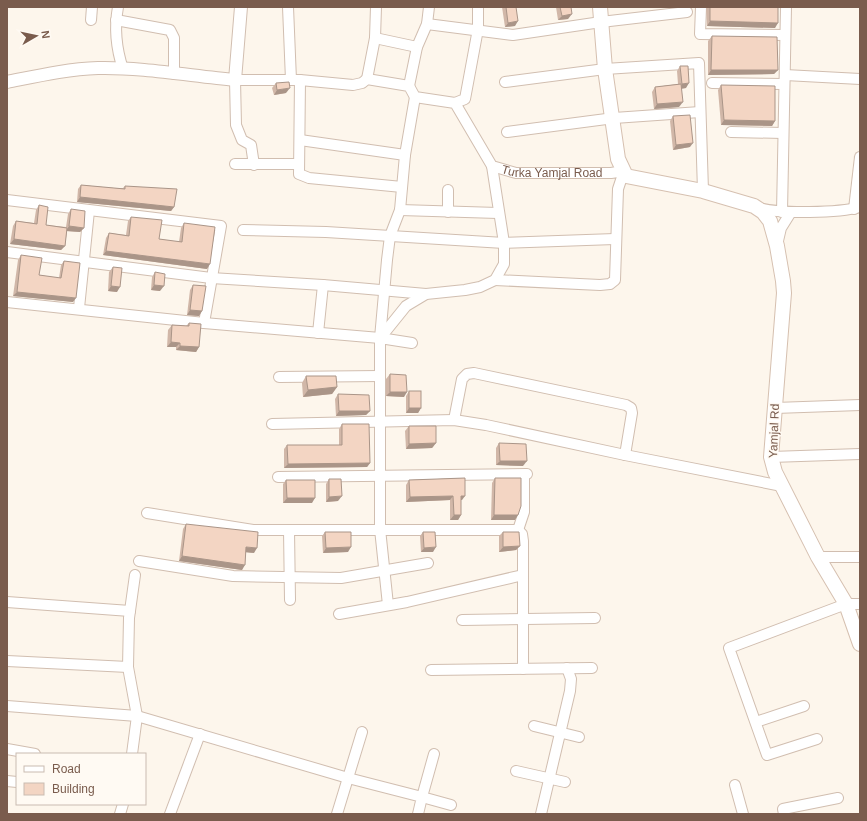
<svg xmlns="http://www.w3.org/2000/svg" width="867" height="821" font-family="Helvetica,sans-serif">
<rect width="100%" height="100%" fill="#fdf6ec"/>
<g fill="none" stroke-linecap="round" stroke-linejoin="round">
<defs>
<g id="minor">
<path d="M118,7C114,29 116,48 123,69"/>
<polyline points="288,7 291,80"/>
<polyline points="701,7 700,34 785,35"/>
<polyline points="91,20 92,7"/>
<polyline points="116,20 170,30 174,38 174,74"/>
<polyline points="427,24 513,35 601,22 687,12"/>
<polyline points="375,38 417,47"/>
<polyline points="785,75 860,79"/>
<polyline points="367,79 375,38 376,7"/>
<polyline points="300,80 299,174 309,178 402,187"/>
<polyline points="505,82 605,69 699,63 703,191"/>
<polyline points="712,83 784,84"/>
<polyline points="409,86 417,47 427,24 429,7"/>
<polyline points="455,103 465,99 478,29 478,7"/>
<polyline points="507,132 614,118 700,112"/>
<polyline points="731,132 783,133"/>
<polyline points="300,140 405,155"/>
<polyline points="235,164 298,164"/>
<path id="s1" d="M254,165L251,145L242,140L236,125L235,80H300L353,85L362,83L367,79L409,86L415,97L455,103L492,166L516,173H611L624,171L618,189L615,280L610,284L600,285L495,280"/>
<polyline points="7,200 221,226 204,323"/>
<path d="M759,208C780,214 839,213 860,207"/>
<polyline points="854,209 860,157"/>
<polyline points="400,210 498,213"/>
<polyline points="448,212 448,190"/>
<polyline points="782,212 786,7"/>
<polyline points="243,230 326,232 504,243 615,239"/>
<polyline points="777,245 781,228 791,212"/>
<polyline points="7,252 211,278 323,285 426,294"/>
<polyline points="7,302 204,323 380,338 412,343"/>
<polyline points="79,308 89,211"/>
<polyline points="318,333 323,285"/>
<polyline points="381,337 406,306 426,294 465,290 480,287 495,280 504,264 504,243 492,166"/>
<polyline points="279,377 380,376"/>
<polyline points="775,408 860,405"/>
<polyline points="454,420 462,379 467,374 474,373 626,405 631,408 632,413 625,455"/>
<polyline points="272,424 454,420 486,425 625,455 782,486"/>
<polyline points="771,457 860,454"/>
<polyline points="278,477 527,474"/>
<polyline points="147,513 253,530 518,530 522,534 523,541 523,669"/>
<polyline points="289,530 290,600"/>
<polyline points="518,530 524,512 524,475"/>
<polyline points="818,557 860,557"/>
<polyline points="139,561 233,576 341,578 428,563"/>
<polyline points="7,602 130,611"/>
<polyline points="388,605 380,529 380,338 387,260 390,236 400,210 405,155 415,97"/>
<polyline points="339,614 407,602 523,575"/>
<polyline points="462,620 595,618"/>
<polyline points="7,661 128,667"/>
<polyline points="431,670 592,668"/>
<polyline points="7,706 137,716 348,778 422,797 418,814"/>
<polyline points="756,722 804,706"/>
<polyline points="534,726 579,737"/>
<polyline points="817,739 767,755 729,648 846,604 860,604"/>
<polyline points="7,749 35,754"/>
<polyline points="132,754 137,716 128,667 129,618 135,575"/>
<polyline points="434,754 422,797 451,805"/>
<polyline points="516,771 565,782"/>
<polyline points="7,781 17,782"/>
<polyline points="735,785 743,814"/>
<polyline points="120,814 123,804"/>
<polyline points="170,814 200,734"/>
<polyline points="337,814 362,732"/>
<polyline points="541,814 570,691 571,679 567,668"/>
<polyline points="784,814 783,809 838,798"/>
</g>
<path id="tertiary" d="M7,82C37,76 67,69 98,68C141,67 191,76 235,80L241,7"/>
<polyline id="secondary" points="600,7 605,69 618,159 626,176 703,191 754,206 763,212 770,221 777,246 783,281 784,293 771,457 775,472 818,557 846,604 860,644"/>
</defs>
<!-- minor casing -->
<use href="#minor" stroke="#d1beb0" stroke-width="12"/>
<!-- tertiary casing -->
<use href="#tertiary" stroke="#d1beb0" stroke-width="14"/>
<!-- secondary casing -->
<use href="#secondary" stroke="#d6c0b0" stroke-width="16"/>
<!-- minor -->
<use href="#minor" stroke="#fff" stroke-width="10"/>
<!-- tertiary -->
<use href="#tertiary" stroke="#fff" stroke-width="12"/>
<!-- secondary -->
<use href="#secondary" stroke="#fff" stroke-width="14"/>
</g>
<!-- wall -->
<g fill="#d1b7a8">
<polygon points="502,7 516,7 515,26 505,27"/>
<polygon points="556,7 571,7 568,19 558,20"/>
<polygon points="706,7 778,7 775,28 707,26"/>
<polygon points="712,36 778,70 774,74 708,75 708,41"/>
<polygon points="680,66 686,88 681,89 679,107 654,109 652,92 655,87 678,84 677,71"/>
<polygon points="276,83 286,93 274,95 272,88"/>
<polygon points="721,85 775,121 772,126 721,125 718,90"/>
<polygon points="673,116 690,147 673,150 670,121"/>
<polygon points="81,185 114,188 123,188 125,186 174,207 171,211 77,202 78,189"/>
<polygon points="39,205 46,225 66,227 68,214 71,209 84,228 80,232 67,231 65,246 61,250 10,244 13,226 16,221 34,223 36,210"/>
<polygon points="131,217 159,239 179,242 181,228 184,223 207,269 103,255 106,238 109,233 126,235 128,221"/>
<polygon points="21,255 39,275 59,278 61,265 64,261 73,302 13,296 18,260"/>
<polygon points="113,267 117,292 108,291 109,272"/>
<polygon points="155,272 160,291 151,290 152,277"/>
<polygon points="193,285 202,311 199,316 187,315 190,290"/>
<polygon points="189,323 199,347 196,352 176,350 176,347 167,347 168,330 172,325 186,326"/>
<polygon points="390,374 404,397 386,396 386,379"/>
<polygon points="306,376 337,387 332,394 303,397 302,383"/>
<polygon points="409,391 421,408 418,413 406,413 406,396"/>
<polygon points="338,394 370,411 366,415 336,416 335,399"/>
<polygon points="342,424 370,463 367,467 284,468 284,449 287,445 339,445 339,429"/>
<polygon points="409,426 436,443 432,448 406,449 405,431"/>
<polygon points="499,443 523,466 496,465 496,448"/>
<polygon points="465,478 462,500 461,500 461,515 458,520 450,520 450,500 406,502 406,485 409,480"/>
<polygon points="495,478 515,520 491,520 492,483"/>
<polygon points="329,479 338,501 326,502 326,484"/>
<polygon points="286,480 312,503 283,503 283,484"/>
<polygon points="186,524 254,553 246,552 242,570 179,561 183,529"/>
<polygon points="325,532 348,552 323,553 322,536"/>
<polygon points="423,532 433,552 421,552 420,536"/>
<polygon points="503,532 520,546 516,550 499,552 499,536"/>
</g>
<!-- shaded-wall -->
<g fill="#aa9588">
<polygon points="572,14 568,19 558,20 562,16"/>
<polygon points="518,21 515,26 505,27 508,23"/>
<polygon points="710,21 778,23 775,28 707,26"/>
<polygon points="711,70 778,70 774,74 708,75"/>
<polygon points="689,83 686,88 678,89 682,84"/>
<polygon points="290,88 286,93 274,95 277,90"/>
<polygon points="683,102 679,107 654,109 657,104"/>
<polygon points="724,120 775,121 772,126 721,125"/>
<polygon points="693,143 690,147 673,150 676,145"/>
<polygon points="80,197 174,207 171,211 77,202"/>
<polygon points="69,226 84,228 80,232 66,231"/>
<polygon points="14,239 65,246 61,250 10,244"/>
<polygon points="106,251 210,264 207,269 103,255"/>
<polygon points="154,285 164,286 160,291 151,290"/>
<polygon points="111,286 120,287 117,292 108,291"/>
<polygon points="17,292 76,298 73,302 13,296"/>
<polygon points="190,310 202,311 199,316 187,315"/>
<polygon points="171,342 180,343 176,347 167,347"/>
<polygon points="180,346 199,347 196,352 176,350"/>
<polygon points="337,387 332,394 303,397 308,390"/>
<polygon points="390,392 407,392 404,397 386,396"/>
<polygon points="409,408 421,408 418,413 406,413"/>
<polygon points="339,411 370,411 366,415 336,416"/>
<polygon points="436,443 432,448 406,449 409,444"/>
<polygon points="500,461 527,461 523,466 496,465"/>
<polygon points="370,463 367,467 284,468 288,464"/>
<polygon points="342,496 338,501 326,502 329,497"/>
<polygon points="453,496 450,500 406,502 410,497"/>
<polygon points="461,496 465,496 462,500 458,500"/>
<polygon points="287,498 315,498 312,503 283,503"/>
<polygon points="454,515 461,515 458,520 450,520"/>
<polygon points="494,515 518,515 515,520 491,520"/>
<polygon points="520,546 516,550 499,552 503,547"/>
<polygon points="246,547 257,548 254,553 243,552"/>
<polygon points="351,547 348,552 323,553 326,548"/>
<polygon points="436,547 433,552 421,552 424,548"/>
<polygon points="182,556 245,565 242,570 179,561"/>
</g>
<!-- building -->
<g fill="#f3d5c3" stroke="#aa9588">
<polygon points="506,7 516,7 518,21 508,23"/>
<polygon points="560,7 571,7 572,14 562,16"/>
<polygon points="710,7 778,7 778,23 710,21"/>
<polygon points="712,36 777,37 778,70 711,70"/>
<polygon points="680,66 688,66 689,83 682,84"/>
<polygon points="289,82 290,88 277,90 276,83"/>
<polygon points="681,84 683,102 657,104 655,87"/>
<polygon points="721,85 775,86 775,121 724,120"/>
<polygon points="690,115 693,143 676,145 673,116"/>
<polygon points="81,185 125,189 125,186 177,189 174,207 80,197"/>
<polygon points="39,205 48,207 46,225 67,228 65,246 14,239 16,221 37,224"/>
<polygon points="71,209 85,211 84,228 69,226"/>
<polygon points="131,217 162,220 159,239 182,242 184,223 215,227 210,264 106,251 109,233 129,236"/>
<polygon points="21,255 42,258 39,275 61,278 64,261 80,263 76,298 17,292"/>
<polygon points="113,267 122,268 120,287 111,286"/>
<polygon points="155,272 165,274 164,286 154,285"/>
<polygon points="193,285 206,286 202,311 190,310"/>
<polygon points="189,323 201,324 199,347 180,346 180,343 171,342 172,325 189,326"/>
<polygon points="390,374 406,375 407,392 390,392"/>
<polygon points="306,376 336,376 337,387 308,390"/>
<rect x="409" y="391" width="12" height="17"/>
<polygon points="338,394 369,395 370,411 339,411"/>
<polygon points="342,424 369,424 370,463 288,464 287,445 342,445"/>
<polygon points="409,426 436,426 436,443 409,444"/>
<polygon points="499,443 526,444 527,461 500,461"/>
<polygon points="465,478 465,496 461,496 461,515 454,515 453,496 410,497 409,480"/>
<polygon points="495,478 521,478 521,506 518,515 494,515"/>
<polygon points="329,479 341,479 342,496 329,497"/>
<polygon points="286,480 315,480 315,498 287,498"/>
<polygon points="186,524 258,532 257,548 246,547 245,565 182,556"/>
<polygon points="325,532 351,532 351,547 326,548"/>
<polygon points="423,532 435,532 436,547 424,548"/>
<polygon points="503,532 519,532 520,546 503,547"/>
</g>
<g text-anchor="middle" dominant-baseline="central" stroke-width="3" stroke-linejoin="round" paint-order="stroke">
<!-- street labels -->
<g font-size="12" fill="#7a5c4d" stroke="#fffaf3">
<text stroke="none"><textPath href="#s1" startOffset="455">Turka Yamjal Road</textPath></text>
<text transform="translate(774 431) rotate(-88)">Yamjal Rd</text>
</g>
</g>
<!-- border -->
<rect width="867" height="821" fill="none" stroke="#7a5c4d" stroke-width="16"/>
<!-- legend -->
<rect x="16" y="753" width="130" height="52" fill="#fffaf3" stroke="#cabbb1"/>
<rect x="24" y="766" width="20" height="6" fill="#ffffff" stroke="#cabbb1"/>
<text x="52" y="773" font-size="12" fill="#7a5c4d">Road</text>
<rect x="24" y="783" width="20" height="12" fill="#f3d5c3" stroke="#cabbb1"/>
<text x="52" y="793" font-size="12" fill="#7a5c4d">Building</text>
<!-- north arrow -->
<g transform="translate(36 36) rotate(81)" stroke="#fffaf3" stroke-width="3" paint-order="stroke">
<path d="M0-3L7 15L0 10L-7 15Z" fill="#7a5c4d"/>
<text y="-6" font-size="11" font-weight="bold" text-anchor="middle" fill="#7a5c4d">N</text>
</g>
</svg>
